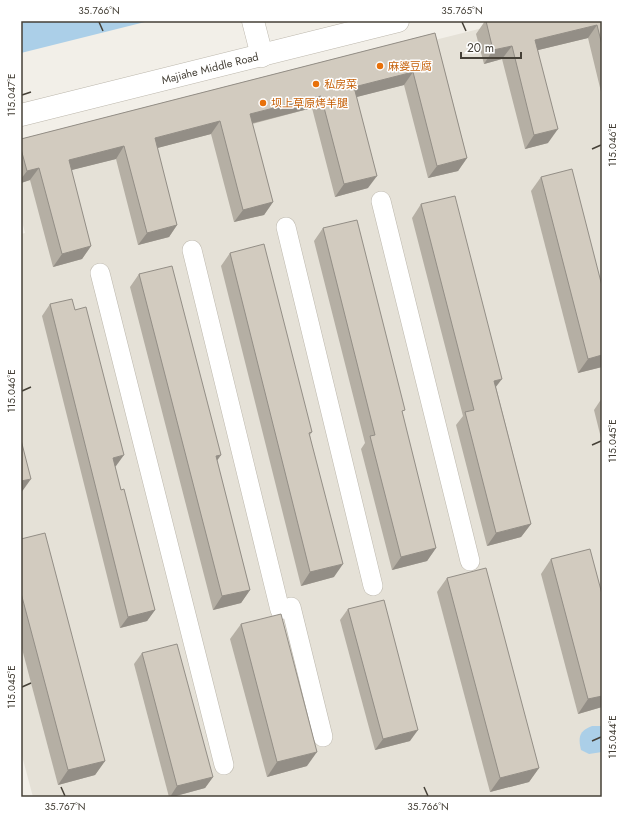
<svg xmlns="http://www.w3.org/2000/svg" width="623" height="818" font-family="Jost,'Noto Sans SC',sans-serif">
<rect width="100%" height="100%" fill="#f2efe8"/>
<!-- residential -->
<polygon fill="#e5e1d7" points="511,21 602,21 602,797 33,797 21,752 21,234 25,233 21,217 21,143"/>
<!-- water -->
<g fill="#abcfe8">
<polygon points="21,21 149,21 21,53"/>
<path d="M592,726H602V752L589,754L581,750C578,737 579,731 592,726Z"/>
</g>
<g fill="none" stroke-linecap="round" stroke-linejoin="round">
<defs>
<g id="minor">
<polyline points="381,201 470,561"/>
<polyline points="286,227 373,586"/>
<polyline points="192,250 280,610"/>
<polyline points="100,273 224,765"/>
<polyline points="291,607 323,737"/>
</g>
<g id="tertiary">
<polyline points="253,21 262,56"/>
<polyline points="21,115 398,21"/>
</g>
</defs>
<!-- minor casing -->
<use href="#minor" stroke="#bcb7ac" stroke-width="20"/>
<!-- tertiary casing -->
<use href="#tertiary" stroke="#bcb7ac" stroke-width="23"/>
<!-- minor -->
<use href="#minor" stroke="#fff" stroke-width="19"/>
<!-- tertiary -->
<use href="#tertiary" stroke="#fff" stroke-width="22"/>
</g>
<!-- wall -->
<g fill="#b5afa4">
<polygon points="485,21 602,21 602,96 588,38 538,50 548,143 525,149 502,59 484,64 476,34"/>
<polygon points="435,33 467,158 458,171 428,178 404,85 356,97 368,188 335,197 312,108 252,124 273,202 264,215 234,222 211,134 157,148 177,225 169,237 138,245 116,159 71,170 91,246 82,259 53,267 30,180 21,183 21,139"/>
<polygon points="541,177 602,286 602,367 578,373 531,191"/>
<polygon points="421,204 496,387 531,524 521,537 487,546 456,425 463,416 412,218"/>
<polygon points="323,228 402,414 436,548 427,561 392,570 361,449 365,443 314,241"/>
<polygon points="230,253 312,432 310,435 334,577 301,586 221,266"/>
<polygon points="139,274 221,455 217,461 250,590 241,603 213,610 130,287"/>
<polygon points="50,304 116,466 115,467 121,490 155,610 147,621 120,628 42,316"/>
<polygon points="602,398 602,442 594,410"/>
<polygon points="21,539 105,761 95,775 58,785 21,645"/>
<polygon points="551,559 602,707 578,714 541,574"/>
<polygon points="447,578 539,768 529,782 490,792 437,592"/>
<polygon points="348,609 410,741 375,750 340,620"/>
<polygon points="241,624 307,766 267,777 230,639"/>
<polygon points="142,653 213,777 205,788 172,797 169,797 134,664"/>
</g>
<!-- shaded-wall -->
<g fill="#938e86">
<polygon points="597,25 588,38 526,53 535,40"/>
<polygon points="512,46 502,59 484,64 493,50"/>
<polygon points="413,72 404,85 345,100 354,87"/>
<polygon points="321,96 312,108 241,126 250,114"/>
<polygon points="220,121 211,134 146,151 155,138"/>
<polygon points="558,129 548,143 525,149 534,135"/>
<polygon points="124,146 116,159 60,173 69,160"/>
<polygon points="467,158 458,171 428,178 437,166"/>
<polygon points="39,168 30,180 21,183 21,179 27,171"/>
<polygon points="377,176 368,188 335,197 344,184"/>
<polygon points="273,202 264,215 234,222 243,210"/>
<polygon points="177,225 169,237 138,245 147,233"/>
<polygon points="91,246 82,259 53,267 62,254"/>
<polygon points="602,355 602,367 578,373 588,359"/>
<polygon points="502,379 492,392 494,381"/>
<polygon points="124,455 116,466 105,469 113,458"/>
<polygon points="221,455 211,468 216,456"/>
<polygon points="31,479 21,493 21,481"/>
<polygon points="531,524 521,537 487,546 496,533"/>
<polygon points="436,548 427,561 392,570 401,557"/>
<polygon points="343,564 334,577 301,586 310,572"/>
<polygon points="250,590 241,603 213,610 222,596"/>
<polygon points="155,610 147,621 120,628 128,617"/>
<polygon points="602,696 602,707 578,714 588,699"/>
<polygon points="418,730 410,741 375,750 383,739"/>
<polygon points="317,752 307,766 267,777 277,762"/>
<polygon points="105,761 95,775 58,785 68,770"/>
<polygon points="539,768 529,782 490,792 500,778"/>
<polygon points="213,777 205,788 172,797 170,797 177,786"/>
</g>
<!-- building -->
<g fill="#d2cbbf" stroke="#938e86">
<polygon points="486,21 602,21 602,45 597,25 535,40 558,129 534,135 512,46 493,50"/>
<polygon points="435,33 467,158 437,166 413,72 354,87 377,176 344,184 321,96 250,114 273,202 243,210 220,121 155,138 177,225 147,233 124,146 69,160 91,246 62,254 39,168 27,171 21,149 21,139"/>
<polygon points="572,169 602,286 602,355 588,359 541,177"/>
<polygon points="455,196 502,379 494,381 531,524 496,533 465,412 474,410 421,204"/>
<polygon points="357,220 405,410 402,411 436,548 401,557 370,436 375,435 323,228"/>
<polygon points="264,244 312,432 309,433 343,564 310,572 230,253"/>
<polygon points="172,266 221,455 216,456 250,590 222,596 139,274"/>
<polygon points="72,299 75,310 86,307 124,455 113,458 121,490 124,489 155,610 128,617 50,304"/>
<polygon points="21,440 31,479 21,481"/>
<polygon points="45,533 105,761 68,770 21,593 21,539"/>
<polygon points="590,549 602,594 602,696 588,699 551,559"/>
<polygon points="486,568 539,768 500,778 447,578"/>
<polygon points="384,600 418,730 383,739 348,609"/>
<polygon points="281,614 317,752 277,762 241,624"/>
<polygon points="177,644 213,777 177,786 142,653"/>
</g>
<!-- ticks -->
<path fill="none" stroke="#454037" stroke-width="1.5" d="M99,22L103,31M462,22L466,31M22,95L31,92M592,149L601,145M22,391L31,387M592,445L601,441M22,687L31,683M592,741L601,737M61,787L65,796M424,787L428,796"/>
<!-- markers -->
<g fill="#e8710a" stroke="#fff" stroke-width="1.5">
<circle cx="380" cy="66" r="4"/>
<circle cx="316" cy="84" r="4"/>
<circle cx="263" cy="103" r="4"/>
</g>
<g text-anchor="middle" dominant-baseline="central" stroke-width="3" stroke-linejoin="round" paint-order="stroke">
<!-- food labels -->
<g font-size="11" fill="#c56008" stroke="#fff" text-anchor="start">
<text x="388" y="66">麻婆豆腐</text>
<text x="324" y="84">私房菜</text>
<text x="271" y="103">坝上草原烤羊腿</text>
</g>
<!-- street labels -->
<g font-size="11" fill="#454037" stroke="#fff">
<text transform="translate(210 68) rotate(-14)">Majiahe Middle Road</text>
</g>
</g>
<!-- border -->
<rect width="623" height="818" fill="none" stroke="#ffffff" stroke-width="44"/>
<!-- scale -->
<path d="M461 52v6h60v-6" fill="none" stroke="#454037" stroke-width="2"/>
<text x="467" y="52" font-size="12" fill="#454037" stroke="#ffffff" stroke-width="3" paint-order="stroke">20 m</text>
<rect x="22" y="22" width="579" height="774" fill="none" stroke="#454037" stroke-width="1.5"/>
<g font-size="10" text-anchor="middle" fill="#454037">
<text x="99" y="14">35.766°N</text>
<text x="462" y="14">35.765°N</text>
<text transform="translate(11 95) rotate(-90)" y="4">115.047°E</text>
<text transform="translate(612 145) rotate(-90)" y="4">115.046°E</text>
<text transform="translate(11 391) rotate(-90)" y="4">115.046°E</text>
<text transform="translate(612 441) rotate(-90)" y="4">115.045°E</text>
<text transform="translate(11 687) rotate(-90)" y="4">115.045°E</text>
<text transform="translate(612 737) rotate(-90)" y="4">115.044°E</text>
<text x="65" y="810">35.767°N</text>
<text x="428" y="810">35.766°N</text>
</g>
</svg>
